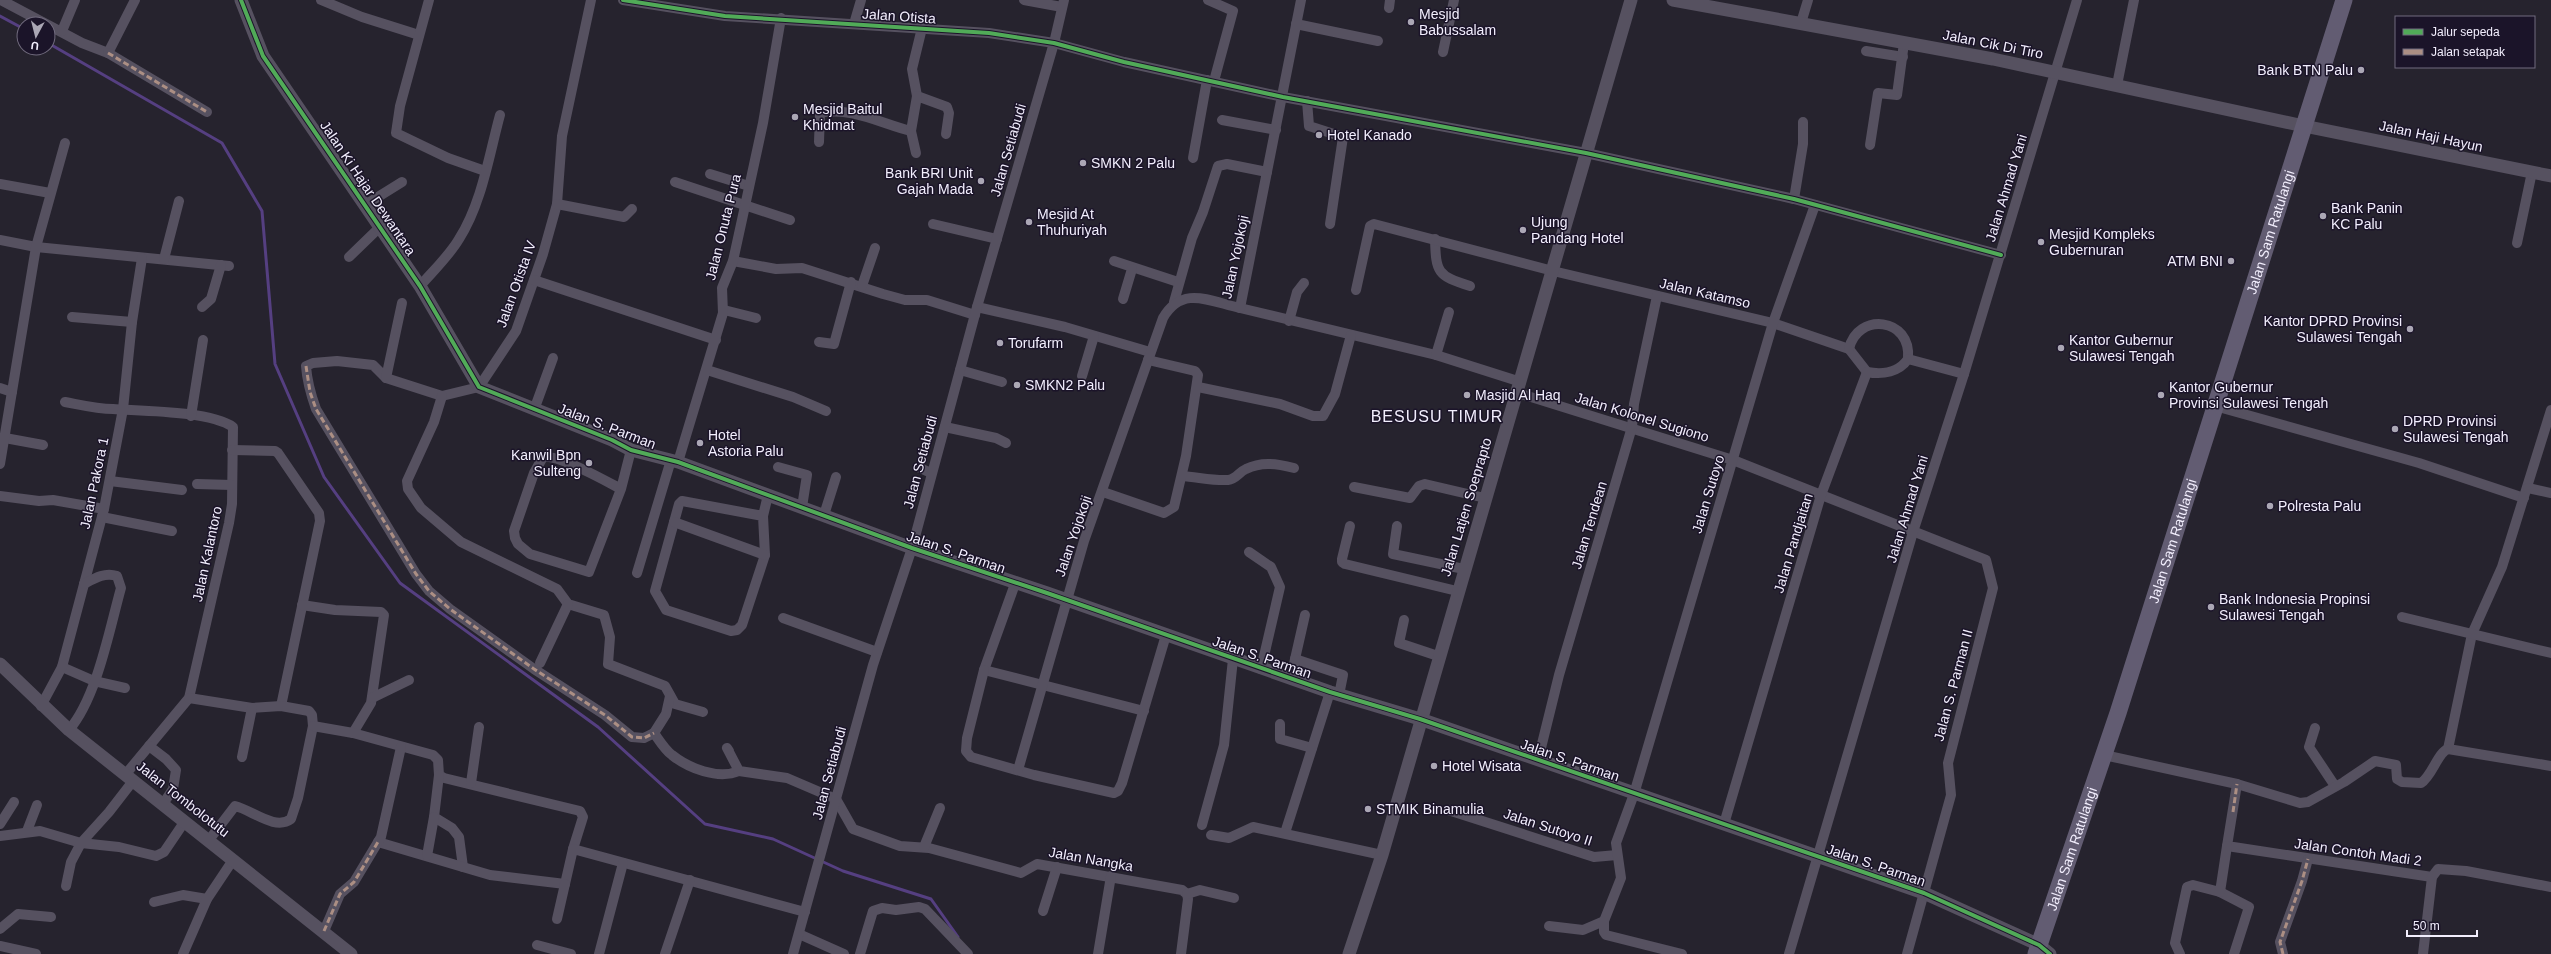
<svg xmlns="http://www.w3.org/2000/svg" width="2551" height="954" font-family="Helvetica,sans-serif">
<rect width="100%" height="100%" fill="#26232e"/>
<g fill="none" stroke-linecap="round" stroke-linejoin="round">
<!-- stream -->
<g stroke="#553f81" stroke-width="3">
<polyline points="0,16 24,29"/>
<polyline points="48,43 222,143 262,211 275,364 324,477 400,583 598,727 705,824 773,839 843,871 931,899 958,937"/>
</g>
<!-- minor -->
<g stroke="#565160" stroke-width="10">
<polyline points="1,0 82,43 108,53 135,0"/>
<polyline points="321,0 362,17 419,35"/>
<polyline points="429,0 400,106 396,133 448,158 485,171"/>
<path d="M591,0L562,136L557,204L543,254L516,331L479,387L442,396L386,378L373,365L337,361L313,363L306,366C307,381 311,395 316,409L416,574L429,591L450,609L534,669L605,715L632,737L644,738L654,733"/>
<polyline points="623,0 725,16 989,33 1054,43 1124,62 1283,97 1586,153 1794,199 2001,255"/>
<polyline points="1024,0 1062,7"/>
<polyline points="1208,0 1233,11 1214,81"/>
<polyline points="1389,8 1390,0"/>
<polyline points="1801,23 1808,0"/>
<polyline points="854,24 861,0"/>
<polyline points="1296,24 1378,41"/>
<polyline points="922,28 912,69 917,96 947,107 949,113 946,134"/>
<polyline points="62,31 75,0"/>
<polyline points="1866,51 1903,57"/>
<polyline points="1443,52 1454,0"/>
<polyline points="108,53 207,112"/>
<polyline points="2117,85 2134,0"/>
<polyline points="1307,101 1309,126 1343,137 1330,224"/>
<polyline points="1222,120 1276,130"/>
<path d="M819,142L820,113C850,106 882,124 911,131"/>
<polyline points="1870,145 1878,93 1897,95 1904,43"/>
<polyline points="916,153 911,131 917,96"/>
<polyline points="1193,158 1207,80"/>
<polyline points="710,174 749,186"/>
<polyline points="675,182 790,220"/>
<polyline points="0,184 50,193"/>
<polyline points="1794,199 1803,144 1803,122"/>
<polyline points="557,204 624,217 632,209"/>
<polyline points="365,205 402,182"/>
<polyline points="933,224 997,239"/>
<path d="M1435,239C1436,272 1437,276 1470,286"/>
<polyline points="0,240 36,247 229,266"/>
<polyline points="2517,243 2532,172"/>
<polyline points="349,257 380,227"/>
<polyline points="164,259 179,201"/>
<polyline points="733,261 776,269 802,268 883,294 905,300 927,300 975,315"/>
<polyline points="1114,261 1178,282"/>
<polyline points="534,280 716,340"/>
<path d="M420,286C433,271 449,256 459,239C482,203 489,155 500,115"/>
<polyline points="862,286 875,248"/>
<polyline points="1356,290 1370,226 1374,224 1553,271 1773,323 1849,349 1867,372"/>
<polyline points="1123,299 1132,269"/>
<polyline points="1174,302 1192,238 1203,212 1218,166 1227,164 1267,172"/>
<polyline points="202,307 211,299 221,265"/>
<polyline points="977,307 1065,327 1150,352"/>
<polyline points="1240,308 1436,355 1521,382"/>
<polyline points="724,310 756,318"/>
<polyline points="72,317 132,322"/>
<polyline points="1289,321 1297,292 1304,283"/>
<polyline points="819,342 834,344 851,282"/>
<path d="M1849,349C1857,312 1912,317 1908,359"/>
<polyline points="1436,355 1449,312"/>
<polyline points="707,370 793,397 826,411"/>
<polyline points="960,370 1002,382"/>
<polyline points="1082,376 1094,336"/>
<polyline points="386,378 402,303"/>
<polyline points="1198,387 1280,404 1313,416 1323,416 1335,394 1351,335"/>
<polyline points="0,388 12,392"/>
<polyline points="1518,393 1733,460 1986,560 1993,588 1948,763 1951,795 1907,954"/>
<polyline points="442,396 434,422 407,481 408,489 421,508 461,542 557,589 568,604 604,615 610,637 608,664 665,686 675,704 703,712"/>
<path d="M65,402C81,405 97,409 113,409C143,411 210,411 233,427L232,504L229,523L189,698L125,775"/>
<polyline points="2215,406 2419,463 2524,498"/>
<polyline points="534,410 553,358"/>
<polyline points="2551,410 2502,567 2472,634 2448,749 2551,766"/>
<polyline points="191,416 203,340"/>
<polyline points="945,427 996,438 1006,443"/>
<polyline points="5,438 43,445"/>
<polyline points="232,450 275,451 278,453 319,513 320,521 281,706"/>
<polyline points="678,462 723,313 722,288 733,261 745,206 763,123 781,18"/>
<polyline points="0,464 36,247 65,143"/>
<polyline points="778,467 807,475 802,507"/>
<polyline points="920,468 931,473"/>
<path d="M1182,476C1197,477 1214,481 1228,480C1236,479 1239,472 1246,469C1262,461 1278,464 1294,468"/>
<polyline points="110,481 182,490"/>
<polyline points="197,484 232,485"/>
<polyline points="1354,487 1410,498 1419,486 1425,484 1485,498"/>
<polyline points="2528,488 2551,493"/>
<path d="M621,489C606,481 558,454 543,457L534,473L514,531L515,538L518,544L530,554L589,572L621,489L631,450"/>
<polyline points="1103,492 1164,513 1174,507 1186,456 1198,375 1195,371 1148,360"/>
<polyline points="0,496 39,501 53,500 104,509"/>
<polyline points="824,515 836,477"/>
<polyline points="763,516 682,501 679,504 655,591 666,610 731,631 737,630 742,625 765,555 763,516 768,495"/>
<polyline points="102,517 172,531"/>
<polyline points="674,522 765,555"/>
<polyline points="1350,526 1342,559 1342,562 1345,564 1457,591"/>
<polyline points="1397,526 1393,554 1464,569"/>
<polyline points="1249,552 1271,567 1280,587 1261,669"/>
<polyline points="637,573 671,460"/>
<polyline points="1015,584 984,670 1144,711"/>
<polyline points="302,605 335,610 381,612 384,615 371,703 353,733"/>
<polyline points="1305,615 1295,659 1343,675 1339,695"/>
<polyline points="2402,617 2551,653"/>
<polyline points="783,618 877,652"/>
<polyline points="1404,620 1399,643 1438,656"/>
<polyline points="540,663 568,604"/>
<polyline points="62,667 94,681 125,688"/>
<polyline points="984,670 967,738 966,751 971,757 1034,775 1114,793 1118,791 1122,783 1166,635"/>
<polyline points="1291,679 1295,659"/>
<path d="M670,696L666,714L654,733C659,740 665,750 672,755C688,768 718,780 739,771"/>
<path d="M189,698L252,708L281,706L309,711L312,715L313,726L298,798L291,819C275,831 252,810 235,806L209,840"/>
<polyline points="372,698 409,680"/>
<polyline points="41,706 62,667 104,509 123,409 132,322 142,258"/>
<polyline points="1280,724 1280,739 1312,748"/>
<polyline points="313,726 353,733 433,755 438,760 439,775 444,778 580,811 583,817 573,849"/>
<polyline points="2315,728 2309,747 2335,786"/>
<path d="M69,730C97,697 109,631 121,588L117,576C105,572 95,578 84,584"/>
<polyline points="149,746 166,759 176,770 173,789 163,804"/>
<polyline points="729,751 727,748 739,771 787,778 836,799 853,829 900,846 929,848 1021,873 1037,864 1182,890 1187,894 1188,899 1181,954"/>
<path d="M2104,755L2237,784L2300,803L2308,802L2344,782L2375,761L2396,765L2397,779L2402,782L2421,783C2432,776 2438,752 2448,749"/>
<polyline points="242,757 252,708"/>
<polyline points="1538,760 1559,675 1632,427 1634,404 1657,296"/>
<path d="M1018,770L1084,541L1163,318C1182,285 1209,301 1240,308L1301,0"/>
<polyline points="439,775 434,817 452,828 459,837 463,867"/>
<polyline points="471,783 479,727"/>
<polyline points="2237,784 2227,846 2432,877"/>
<polyline points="1448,810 1594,857 1617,855"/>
<polyline points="0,824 14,802"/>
<path d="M1724,824L1821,495L1867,372C1883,375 1899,372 1908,359L1964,374"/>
<polyline points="1202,825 1224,745 1233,659"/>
<polyline points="27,831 37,805"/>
<polyline points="1285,833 1330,692"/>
<polyline points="1211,835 1229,838 1253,827 1382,855"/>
<polyline points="0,836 40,831 81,843 119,847 156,856 164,852 185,821"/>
<polyline points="378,842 490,875 565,884 573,849 805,912"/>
<polyline points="924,847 940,808"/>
<polyline points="427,856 434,817"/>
<polyline points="66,886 71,862 81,843 109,812 133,781"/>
<polyline points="2220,892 2249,907 2234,954"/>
<polyline points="1187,894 1200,890 1234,898"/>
<polyline points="154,902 183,895 207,899"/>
<polyline points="1043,911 1057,867"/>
<polyline points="557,919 565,884"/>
<polyline points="1549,926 1583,930 1604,921"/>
<polyline points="0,929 18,914 51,917"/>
<polyline points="324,931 340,894 354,882 381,837 401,747"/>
<polyline points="799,934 844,954"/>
<polyline points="537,945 571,954"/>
<polyline points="0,946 36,954"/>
<polyline points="183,954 207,899 233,860"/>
<polyline points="599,954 623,863"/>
<polyline points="665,954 690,880"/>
<polyline points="793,954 873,665 912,548 977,307 1054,43 1064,0"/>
<polyline points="860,954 873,911 882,908 896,910 919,907 925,909 968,954"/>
<polyline points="1098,954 1111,876"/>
<polyline points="1682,954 1606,935 1604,932 1604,921 1621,878 1616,843 1634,794 1773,323 1815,205"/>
<polyline points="1789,954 1913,532 1964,374 2077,0"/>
<polyline points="2180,954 2175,943 2187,887 2193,885 2220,892 2227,846"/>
<polyline points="2283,954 2280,942 2302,881 2308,859"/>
<polyline points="2423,954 2432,877 2438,869 2466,871 2551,887"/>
</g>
<!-- tertiary -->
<g stroke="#565160" stroke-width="13">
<polyline points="241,0 263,56 420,286 479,387 612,440 631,450 678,462 912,548 1047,593 1330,692 1420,719 1924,893 2039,945 2050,954"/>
<polyline points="1673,0 1993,59 2304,126 2551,176"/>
<polyline points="0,664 69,730 351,954"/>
<polyline points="1349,954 1382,855 1631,0"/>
</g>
<!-- trunk -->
<path stroke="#625c72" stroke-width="17" id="s1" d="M2036,954L2118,713L2344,0"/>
<!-- quiet -->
<g stroke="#ac8f84" stroke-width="3" stroke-dasharray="6 3" stroke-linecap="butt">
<polyline points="108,53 207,112"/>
<polyline points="306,366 310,392 316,409 416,574 429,591 450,609 534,669 605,715 632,737 644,738 654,733"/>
<polyline points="2233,812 2237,784"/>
<polyline points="324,931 340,894 354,882 378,842"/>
<polyline points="2283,954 2280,942 2302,881 2308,859"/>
</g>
<defs>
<g id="cycleway">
<polyline points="241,0 263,56 420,286 479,387 612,440 631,450 678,462 912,548 1047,593 1330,692 1420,719 1924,893 2039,945 2050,954"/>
<polyline points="623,0 725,16 989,33 1054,43 1124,62 1283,97 1586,153 1794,199 2001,255"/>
</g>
</defs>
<!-- cycleway casing -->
<use href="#cycleway" stroke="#1b1429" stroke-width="6"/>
<!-- cycleway -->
<use href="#cycleway" stroke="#51ab58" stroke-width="4"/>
</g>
<!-- markers -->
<g fill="#aba7b5" stroke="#1b1429" stroke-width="1.5">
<circle cx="1411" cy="22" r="4"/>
<circle cx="2361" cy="70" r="4"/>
<circle cx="795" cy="117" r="4"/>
<circle cx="1319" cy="135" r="4"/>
<circle cx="1083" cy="163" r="4"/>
<circle cx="981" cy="181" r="4"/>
<circle cx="2323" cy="216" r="4"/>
<circle cx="1029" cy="222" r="4"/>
<circle cx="1523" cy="230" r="4"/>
<circle cx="2041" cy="242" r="4"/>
<circle cx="2231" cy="261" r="4"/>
<circle cx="2410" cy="329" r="4"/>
<circle cx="1000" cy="343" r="4"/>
<circle cx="2061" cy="348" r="4"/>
<circle cx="1017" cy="385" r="4"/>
<circle cx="1467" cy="395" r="4"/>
<circle cx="2161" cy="395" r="4"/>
<circle cx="2395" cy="429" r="4"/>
<circle cx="700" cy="443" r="4"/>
<circle cx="589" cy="463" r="4"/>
<circle cx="2270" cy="506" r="4"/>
<circle cx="2211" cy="607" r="4"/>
<circle cx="1434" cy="766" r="4"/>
<circle cx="1368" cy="809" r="4"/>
</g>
<g text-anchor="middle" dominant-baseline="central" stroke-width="3" stroke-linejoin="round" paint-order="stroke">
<!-- poi labels -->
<g font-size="14" fill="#f2eefd" stroke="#1b1429" text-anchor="start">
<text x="1419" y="14">Mesjid<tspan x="1419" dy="16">Babussalam</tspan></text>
<text x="2353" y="70" text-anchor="end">Bank BTN Palu</text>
<text x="803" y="109">Mesjid Baitul<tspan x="803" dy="16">Khidmat</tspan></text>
<text x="1327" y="135">Hotel Kanado</text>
<text x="1091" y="163">SMKN 2 Palu</text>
<text x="973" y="173" text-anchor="end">Bank BRI Unit<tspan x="973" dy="16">Gajah Mada</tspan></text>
<text x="2331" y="208">Bank Panin<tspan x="2331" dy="16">KC Palu</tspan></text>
<text x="1037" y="214">Mesjid At<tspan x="1037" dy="16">Thuhuriyah</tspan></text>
<text x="1531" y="222">Ujung<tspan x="1531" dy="16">Pandang Hotel</tspan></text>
<text x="2049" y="234">Mesjid Kompleks<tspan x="2049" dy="16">Gubernuran</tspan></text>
<text x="2223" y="261" text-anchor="end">ATM BNI</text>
<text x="2402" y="321" text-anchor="end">Kantor DPRD Provinsi<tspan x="2402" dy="16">Sulawesi Tengah</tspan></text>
<text x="2069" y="340">Kantor Gubernur<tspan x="2069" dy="16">Sulawesi Tengah</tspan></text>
<text x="1008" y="343">Torufarm</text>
<text x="1025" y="385">SMKN2 Palu</text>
<text x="2169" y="387">Kantor Gubernur<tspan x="2169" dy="16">Provinsi Sulawesi Tengah</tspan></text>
<text x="1475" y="395">Masjid Al Haq</text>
<text x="2403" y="421">DPRD Provinsi<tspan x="2403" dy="16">Sulawesi Tengah</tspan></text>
<text x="708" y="435">Hotel<tspan x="708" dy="16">Astoria Palu</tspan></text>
<text x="581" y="455" text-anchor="end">Kanwil Bpn<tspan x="581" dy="16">Sulteng</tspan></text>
<text x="2278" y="506">Polresta Palu</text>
<text x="2219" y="599">Bank Indonesia Propinsi<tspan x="2219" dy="16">Sulawesi Tengah</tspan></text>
<text x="1442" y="766">Hotel Wisata</text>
<text x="1376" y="809">STMIK Binamulia</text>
</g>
<!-- street labels -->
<g font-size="14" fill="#f2eefd" stroke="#1b1429">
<text transform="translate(899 16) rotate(4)">Jalan Otista</text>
<text transform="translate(1993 44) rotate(11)">Jalan Cik Di Tiro</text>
<text transform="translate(2431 136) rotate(12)">Jalan Haji Hayun</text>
<text transform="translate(1008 150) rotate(-74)">Jalan Setiabudi</text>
<text transform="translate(368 188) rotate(56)">Jalan Ki Hajar Dewantara</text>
<text transform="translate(2006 188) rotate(-73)">Jalan Ahmad Yani</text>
<text transform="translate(723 227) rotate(-76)">Jalan Onuta Pura</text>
<text stroke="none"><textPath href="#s1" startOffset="759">Jalan Sam Ratulangi</textPath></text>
<text transform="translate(1235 257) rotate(-78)">Jalan Yojokoji</text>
<text transform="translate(516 284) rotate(-70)">Jalan Otista IV</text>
<text transform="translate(1705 293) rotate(13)">Jalan Katamso</text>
<text transform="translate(1642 417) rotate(17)">Jalan Kolonel Sugiono</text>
<text transform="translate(607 426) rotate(21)">Jalan S. Parman</text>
<text transform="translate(920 462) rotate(-75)">Jalan Setiabudi</text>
<text transform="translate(94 483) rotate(-78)">Jalan Pakora 1</text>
<text transform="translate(1708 494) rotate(-73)">Jalan Sutoyo</text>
<text transform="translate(1466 507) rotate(-73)">Jalan Latjen Soeprapto</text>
<text transform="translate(1907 509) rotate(-73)">Jalan Ahmad Yani</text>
<text transform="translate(1589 525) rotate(-73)">Jalan Tendean</text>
<text transform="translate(1073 536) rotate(-71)">Jalan Yojokoji</text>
<text stroke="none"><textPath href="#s1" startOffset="435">Jalan Sam Ratulangi</textPath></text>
<text transform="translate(1793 543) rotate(-73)">Jalan Pandjaitan</text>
<text transform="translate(956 552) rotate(19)">Jalan S. Parman</text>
<text transform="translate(207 554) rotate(-78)">Jalan Kalantoro</text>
<text transform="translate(1262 657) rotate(19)">Jalan S. Parman</text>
<text transform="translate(1953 685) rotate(-75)">Jalan S. Parman II</text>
<text transform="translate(1570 760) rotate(19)">Jalan S. Parman</text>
<text transform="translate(829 773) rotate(-75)">Jalan Setiabudi</text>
<text transform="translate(183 799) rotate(38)">Jalan Tombolotutu</text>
<text transform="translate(1548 827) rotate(18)">Jalan Sutoyo II</text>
<text stroke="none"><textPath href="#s1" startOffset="111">Jalan Sam Ratulangi</textPath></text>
<text transform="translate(2358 852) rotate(8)">Jalan Contoh Madi 2</text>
<text transform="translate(1091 859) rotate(10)">Jalan Nangka</text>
<text transform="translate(1876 865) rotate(19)">Jalan S. Parman</text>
</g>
<!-- quarter labels -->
<g font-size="16" letter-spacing="1" fill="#f2eefd" stroke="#1b1429">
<text x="1437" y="416">BESUSU TIMUR</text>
</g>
</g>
<!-- legend -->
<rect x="2395" y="16" width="140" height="52" fill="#1b1429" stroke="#716b7e"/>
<rect x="2403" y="29" width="20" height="6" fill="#51ab58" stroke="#716b7e"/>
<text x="2431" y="36" font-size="12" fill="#f2eefd">Jalur sepeda</text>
<rect x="2403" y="49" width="20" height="6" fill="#ac8f84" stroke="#716b7e"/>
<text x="2431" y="56" font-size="12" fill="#f2eefd">Jalan setapak</text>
<!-- north arrow -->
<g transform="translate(36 36) rotate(187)"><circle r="19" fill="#1b1429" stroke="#716b7e"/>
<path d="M0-3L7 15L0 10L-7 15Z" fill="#aba7b5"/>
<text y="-6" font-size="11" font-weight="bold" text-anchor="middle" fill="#f2eefd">U</text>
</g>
<!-- scale -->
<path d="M2407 930v6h70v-6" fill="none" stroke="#f2eefd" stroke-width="2"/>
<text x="2413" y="930" font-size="12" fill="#f2eefd" stroke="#1b1429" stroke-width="3" paint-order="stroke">50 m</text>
</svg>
